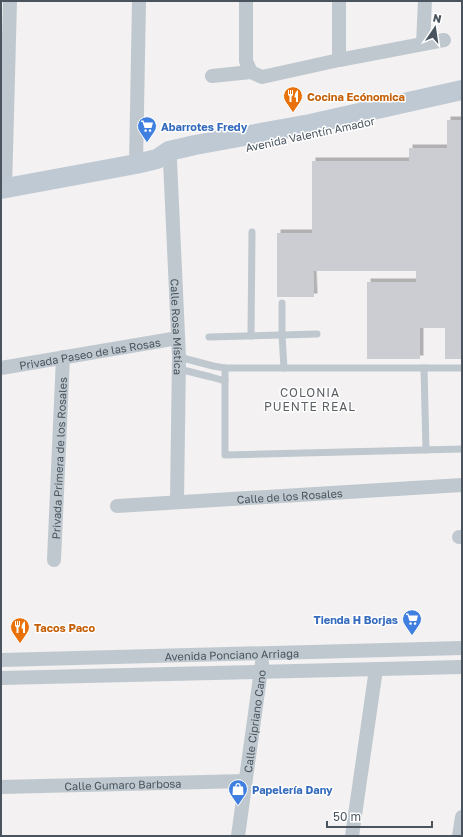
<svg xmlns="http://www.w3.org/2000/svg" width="463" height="837" font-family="'Golos Text',sans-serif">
<defs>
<filter id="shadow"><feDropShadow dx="3.5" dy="-3.5" stdDeviation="0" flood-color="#0004"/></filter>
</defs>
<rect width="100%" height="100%" fill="#f3f1f1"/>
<!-- building -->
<polygon fill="#cbcdd3" filter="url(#shadow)" points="447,120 462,120 462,359 445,359 445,328 420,328 420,359 367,359 367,282 416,282 416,271 313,271 314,297 277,297 277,233 312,233 312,161 409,161 409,148 447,148"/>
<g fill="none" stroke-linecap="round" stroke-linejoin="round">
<!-- service -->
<g stroke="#bfc8cf" stroke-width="7">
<polyline points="282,303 282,335 284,368"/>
<polyline points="251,336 252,232"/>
<polyline points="209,337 317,334"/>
<polyline points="179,357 213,366 225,368"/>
<polyline points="424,368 426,450"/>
<polyline points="462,368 225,368 225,455 462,449"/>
<polyline points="179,369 211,377 225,381"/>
</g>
<!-- minor -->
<g stroke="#bfc8cf" stroke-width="14">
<polyline points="246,1 246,61 251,72"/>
<polyline points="339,1 339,60"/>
<polyline points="423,44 425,1"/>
<polyline points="212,76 251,72 262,77 339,60 444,40"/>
<path id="s1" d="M169,151L170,161L179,357L177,501"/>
<polyline points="136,164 139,1"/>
<polyline points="5,189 10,1"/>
<path id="s2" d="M1,368L178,338"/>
<path id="s3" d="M117,506L462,485"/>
<polyline points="459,537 462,537"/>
<path id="s4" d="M54,560L63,357"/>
<path id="s5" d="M1,660L462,648"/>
<polyline points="1,678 462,667"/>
<path id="s6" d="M1,787L245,781"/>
<path id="s7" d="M238,836L262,663"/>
<polyline points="352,836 376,669"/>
<polyline points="459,836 462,817"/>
</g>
<!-- secondary -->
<polyline stroke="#bfc9d4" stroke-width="20" points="1,189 136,164 157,159 169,151 195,145 310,124 462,90"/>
</g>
<!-- icons -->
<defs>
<symbol id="restaurant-pin" viewBox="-11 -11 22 30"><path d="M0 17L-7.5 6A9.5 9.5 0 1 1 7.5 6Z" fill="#e8710a" stroke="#fff"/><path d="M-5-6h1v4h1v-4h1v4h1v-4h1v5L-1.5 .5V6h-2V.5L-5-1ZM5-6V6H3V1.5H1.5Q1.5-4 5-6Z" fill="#fff"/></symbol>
<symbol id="supermarket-pin" viewBox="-11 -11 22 30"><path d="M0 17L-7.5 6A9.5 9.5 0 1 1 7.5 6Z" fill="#3f7fe0" stroke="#fff"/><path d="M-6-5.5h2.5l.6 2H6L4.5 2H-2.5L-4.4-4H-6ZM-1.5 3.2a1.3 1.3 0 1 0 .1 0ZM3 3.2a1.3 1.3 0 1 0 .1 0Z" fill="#fff"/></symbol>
<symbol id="shop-pin" viewBox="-11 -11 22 30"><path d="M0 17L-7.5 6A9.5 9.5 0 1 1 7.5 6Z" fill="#3f7fe0" stroke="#fff"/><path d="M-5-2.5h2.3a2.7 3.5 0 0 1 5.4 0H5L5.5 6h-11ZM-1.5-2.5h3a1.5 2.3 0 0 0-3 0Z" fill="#fff"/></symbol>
</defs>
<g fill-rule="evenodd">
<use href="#restaurant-pin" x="282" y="85" width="22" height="30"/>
<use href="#supermarket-pin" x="136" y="115" width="22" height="30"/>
<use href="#supermarket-pin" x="401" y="608" width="22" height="30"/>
<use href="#restaurant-pin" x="9" y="616" width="22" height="30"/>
<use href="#shop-pin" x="227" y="778" width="22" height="30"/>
</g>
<g text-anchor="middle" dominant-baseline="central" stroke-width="3" stroke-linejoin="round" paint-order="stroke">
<!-- food labels -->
<g font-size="11" font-weight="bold" fill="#c56008" stroke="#fff" text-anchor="start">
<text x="307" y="96">Cocina Ecónomica</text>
<text x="34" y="627">Tacos Paco</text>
</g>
<!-- shop labels -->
<g font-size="11" font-weight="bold" fill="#366cbe" stroke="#fff" text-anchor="start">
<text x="161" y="126">Abarrotes Fredy</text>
<text x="398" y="619" text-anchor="end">Tienda H Borjas</text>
<text x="252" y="789">Papelería Dany</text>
</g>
<!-- street labels -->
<g font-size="11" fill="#49545e" stroke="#fff">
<text transform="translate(310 134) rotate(-12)">Avenida Valentín Amador</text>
<text stroke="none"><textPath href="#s1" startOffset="176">Calle Rosa Mística</textPath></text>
<text stroke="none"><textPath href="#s2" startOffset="90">Privada Paseo de las Rosas</textPath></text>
<text stroke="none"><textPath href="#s4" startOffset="102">Privada Primera de los Rosales</textPath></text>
<text stroke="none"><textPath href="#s3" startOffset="173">Calle de los Rosales</textPath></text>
<text stroke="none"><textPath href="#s5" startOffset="231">Avenida Ponciano Arriaga</textPath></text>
<text stroke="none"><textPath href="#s7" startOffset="116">Calle Cipriano Cano</textPath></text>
<text stroke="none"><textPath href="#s6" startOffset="122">Calle Gumaro Barbosa</textPath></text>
</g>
<!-- neighbourhood labels -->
<g font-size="12" letter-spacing="1" fill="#5d6166" stroke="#fff">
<text x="310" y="392">COLONIA<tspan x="310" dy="14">PUENTE REAL</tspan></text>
</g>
</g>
<!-- border -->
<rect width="463" height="837" fill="none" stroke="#49545e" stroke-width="4"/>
<!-- north arrow -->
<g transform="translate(435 28) rotate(13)" stroke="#ffffff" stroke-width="3" paint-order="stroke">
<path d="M0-3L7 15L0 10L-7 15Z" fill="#49545e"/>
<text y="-6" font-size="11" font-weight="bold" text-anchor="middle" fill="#49545e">N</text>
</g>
<!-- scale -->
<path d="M327 821v6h105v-6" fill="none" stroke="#49545e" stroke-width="2"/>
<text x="333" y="821" font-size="12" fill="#49545e" stroke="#ffffff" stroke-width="3" paint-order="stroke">50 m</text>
</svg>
